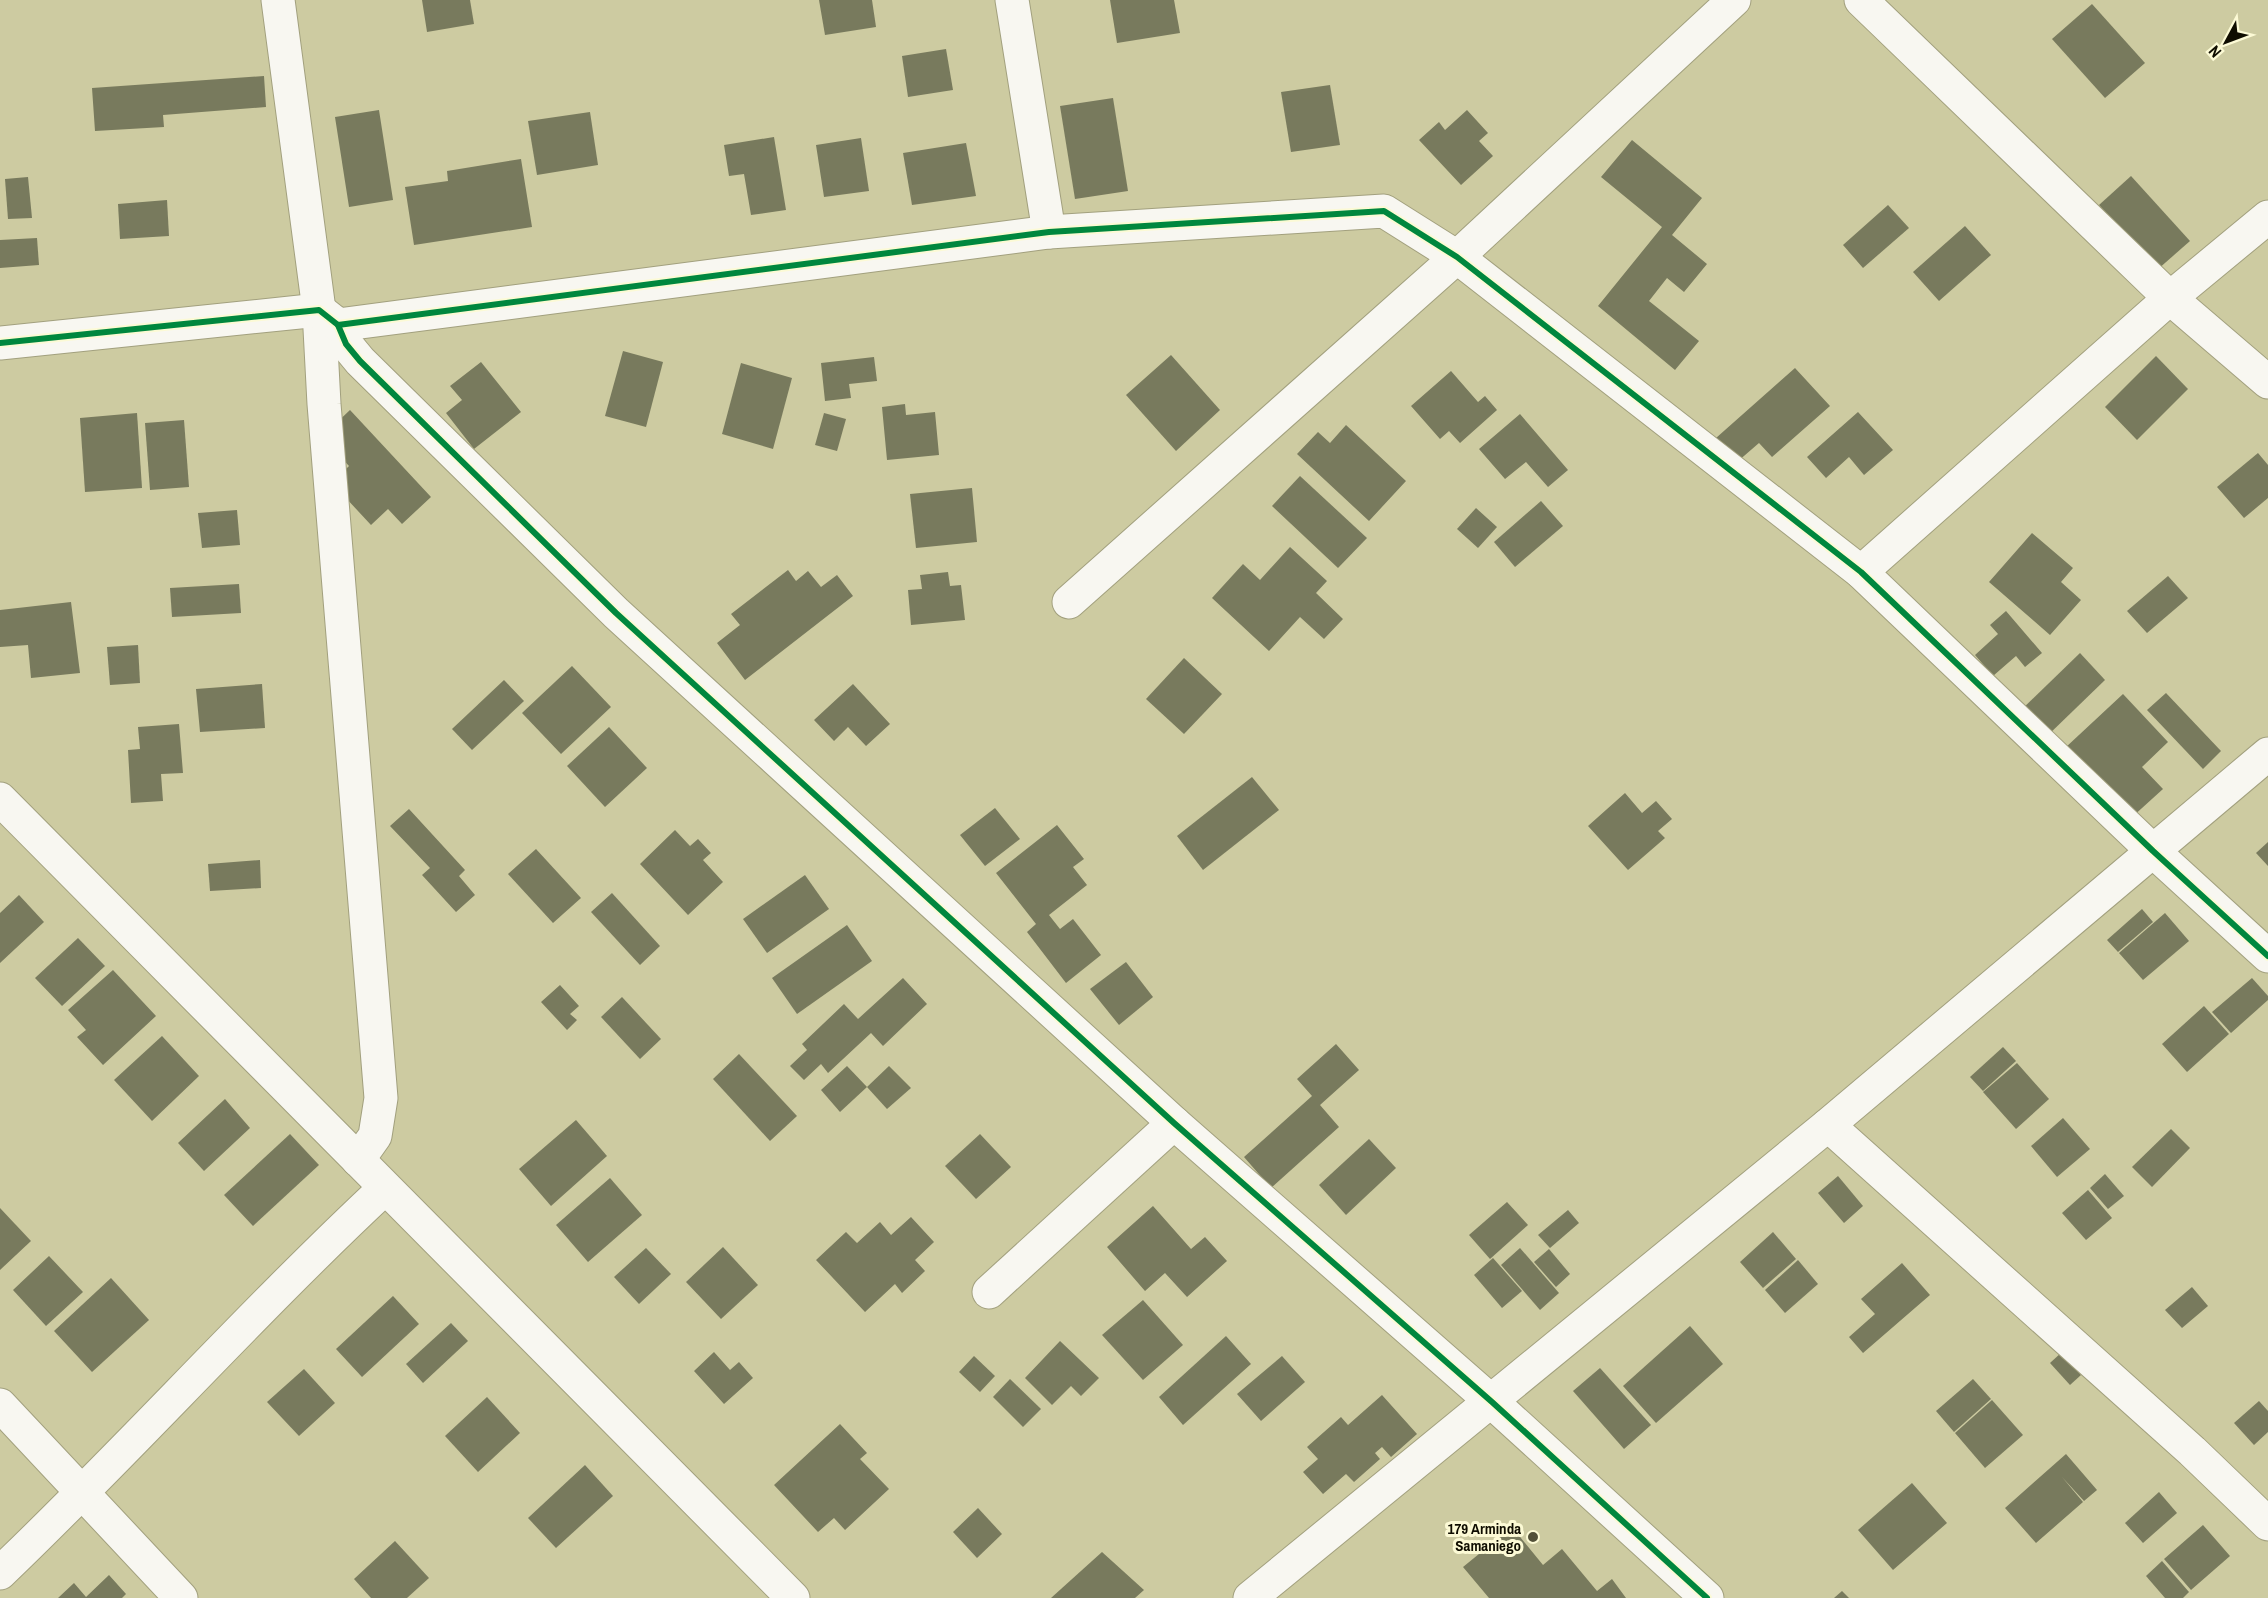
<svg xmlns="http://www.w3.org/2000/svg" width="2268" height="1598" font-family="'Archivo Narrow',sans-serif">
<rect width="100%" height="100%" fill="#cdcba1"/>
<!-- building -->
<g fill="#787a5d">
<polygon points="422,0 470,0 474,24 427,32"/>
<polygon points="819,0 872,0 876,27 825,35"/>
<polygon points="1110,0 1174,0 1180,33 1117,43"/>
<polygon points="2092,4 2145,63 2105,98 2052,39"/>
<polygon points="946,49 953,90 908,97 902,56"/>
<polygon points="264,76 266,107 163,115 164,127 95,131 92,88"/>
<polygon points="1330,85 1340,145 1291,152 1281,92"/>
<polygon points="1113,98 1128,191 1075,199 1060,106"/>
<polygon points="379,110 393,200 349,207 335,117"/>
<polygon points="1467,110 1488,133 1479,141 1493,156 1461,185 1419,140 1439,122 1445,130"/>
<polygon points="590,112 598,165 537,175 528,121"/>
<polygon points="774,137 786,210 751,215 744,174 729,176 724,145"/>
<polygon points="861,138 869,191 824,197 816,145"/>
<polygon points="1632,140 1702,198 1672,235 1707,264 1684,292 1667,278 1649,301 1699,341 1675,370 1598,306 1662,227 1601,177"/>
<polygon points="966,143 976,196 912,205 903,153"/>
<polygon points="521,159 532,227 414,245 405,187 448,181 447,171"/>
<polygon points="2131,176 2190,241 2157,270 2099,205"/>
<polygon points="28,177 32,218 8,219 5,179"/>
<polygon points="167,200 169,236 120,239 118,204"/>
<polygon points="1888,205 1909,228 1863,268 1843,245"/>
<polygon points="1965,226 1991,255 1939,301 1913,272"/>
<polygon points="37,238 39,265 0,268 0,240"/>
<polygon points="623,351 663,362 646,427 605,416"/>
<polygon points="1171,355 1220,410 1176,451 1126,395"/>
<polygon points="2156,356 2188,389 2137,440 2105,407"/>
<polygon points="874,357 877,381 849,384 851,398 825,401 821,363"/>
<polygon points="481,362 521,412 474,449 446,413 462,400 450,386"/>
<polygon points="741,363 792,378 773,449 722,434"/>
<polygon points="1795,368 1830,406 1772,457 1759,443 1737,462 1716,438"/>
<polygon points="1451,371 1478,402 1485,396 1497,410 1460,443 1449,431 1440,439 1411,406"/>
<polygon points="905,404 906,415 935,412 939,455 887,460 882,407"/>
<polygon points="350,410 431,497 402,524 388,509 371,525 332,483 349,466 334,450 328,431"/>
<polygon points="1858,412 1893,450 1864,475 1849,457 1826,478 1807,457"/>
<polygon points="137,413 142,488 85,492 80,418"/>
<polygon points="824,413 846,419 837,451 815,445"/>
<polygon points="1520,414 1568,470 1548,487 1526,462 1505,479 1479,449"/>
<polygon points="184,420 189,487 150,490 145,423"/>
<polygon points="1346,425 1406,481 1369,521 1297,454 1318,432 1330,443"/>
<polygon points="2258,453 2268,465 2268,498 2244,518 2217,487"/>
<polygon points="1300,476 1367,538 1338,568 1272,506"/>
<polygon points="972,488 977,542 916,548 910,494"/>
<polygon points="1541,501 1563,526 1515,567 1494,542"/>
<polygon points="1476,508 1497,527 1478,548 1457,529"/>
<polygon points="237,510 240,545 202,548 198,513"/>
<polygon points="2032,533 2073,568 2061,582 2081,600 2050,635 1989,582"/>
<polygon points="1290,547 1327,581 1316,593 1343,619 1324,639 1300,617 1269,651 1212,598 1243,564 1260,580"/>
<polygon points="788,570 796,581 808,571 821,587 837,575 853,596 745,680 717,643 740,625 731,614"/>
<polygon points="948,572 950,586 961,585 965,620 911,625 908,590 922,589 920,575"/>
<polygon points="2168,576 2188,598 2147,633 2127,611"/>
<polygon points="239,584 241,613 172,617 170,588"/>
<polygon points="71,602 80,673 31,678 28,645 0,647 0,610"/>
<polygon points="2006,611 2042,653 2025,667 2016,656 1993,676 1975,655 1998,634 1990,625"/>
<polygon points="138,645 140,683 110,685 107,647"/>
<polygon points="2080,653 2105,680 2044,739 2018,713"/>
<polygon points="1184,658 1222,694 1184,734 1146,699"/>
<polygon points="572,666 611,707 561,754 522,713"/>
<polygon points="504,680 524,701 472,750 452,729"/>
<polygon points="262,684 265,728 200,732 196,689"/>
<polygon points="853,684 890,724 866,746 848,727 834,741 814,720"/>
<polygon points="2166,693 2221,751 2203,769 2147,710"/>
<polygon points="2123,694 2168,742 2142,767 2163,789 2131,818 2065,748"/>
<polygon points="179,724 183,773 161,774 163,801 131,803 128,750 140,749 138,727"/>
<polygon points="609,727 647,768 605,807 567,766"/>
<polygon points="1252,777 1279,810 1203,870 1177,836"/>
<polygon points="1625,793 1642,813 1656,801 1672,819 1658,831 1665,838 1628,870 1588,826"/>
<polygon points="995,808 1020,839 985,866 960,835"/>
<polygon points="409,809 465,870 459,876 475,895 456,912 422,875 430,868 390,826"/>
<polygon points="1057,825 1084,859 1073,867 1087,885 1049,915 1060,929 1073,919 1101,955 1066,983 1027,932 1036,924 996,873"/>
<polygon points="675,830 690,846 698,839 711,853 703,860 723,882 688,915 640,864"/>
<polygon points="2268,842 2268,866 2256,853"/>
<polygon points="536,849 581,898 553,923 508,874"/>
<polygon points="260,860 261,888 210,891 208,864"/>
<polygon points="805,875 829,909 767,953 743,919"/>
<polygon points="612,893 660,946 640,965 591,912"/>
<polygon points="19,895 44,922 0,963 0,913"/>
<polygon points="2142,909 2153,922 2118,952 2107,940"/>
<polygon points="2165,913 2189,941 2143,980 2119,953"/>
<polygon points="847,925 872,961 797,1014 772,978"/>
<polygon points="78,938 105,966 62,1006 35,978"/>
<polygon points="1126,962 1153,997 1119,1025 1090,989"/>
<polygon points="113,970 156,1016 103,1065 77,1037 86,1030 68,1010"/>
<polygon points="903,978 927,1004 883,1046 871,1033 828,1073 821,1064 804,1080 790,1066 807,1050 802,1044 844,1004 858,1019"/>
<polygon points="2252,978 2268,996 2268,1000 2231,1033 2212,1012"/>
<polygon points="560,985 579,1006 570,1014 577,1020 567,1030 541,1002"/>
<polygon points="622,997 661,1039 640,1059 601,1017"/>
<polygon points="2204,1006 2229,1034 2187,1072 2162,1044"/>
<polygon points="162,1036 199,1076 152,1121 114,1080"/>
<polygon points="1336,1044 1359,1070 1320,1105 1339,1127 1271,1188 1244,1157 1312,1096 1297,1079"/>
<polygon points="2003,1047 2016,1061 1983,1091 1970,1077"/>
<polygon points="739,1054 797,1116 770,1141 713,1079"/>
<polygon points="2017,1063 2049,1099 2016,1129 1983,1092"/>
<polygon points="847,1066 867,1087 840,1112 821,1090"/>
<polygon points="889,1066 911,1088 887,1109 867,1087"/>
<polygon points="225,1099 250,1128 204,1171 178,1143"/>
<polygon points="2063,1118 2090,1149 2057,1177 2031,1146"/>
<polygon points="576,1120 607,1156 551,1206 519,1169"/>
<polygon points="2171,1129 2190,1148 2152,1187 2132,1167"/>
<polygon points="290,1134 319,1165 253,1226 224,1195"/>
<polygon points="980,1134 1011,1167 976,1199 945,1166"/>
<polygon points="1369,1139 1396,1168 1346,1215 1319,1185"/>
<polygon points="2105,1174 2124,1196 2108,1209 2090,1188"/>
<polygon points="1838,1176 1863,1206 1844,1223 1818,1193"/>
<polygon points="610,1178 642,1215 588,1262 556,1225"/>
<polygon points="2088,1190 2112,1218 2086,1240 2062,1213"/>
<polygon points="1507,1202 1528,1225 1490,1259 1469,1235"/>
<polygon points="1153,1206 1191,1249 1205,1237 1227,1261 1187,1297 1165,1273 1145,1291 1107,1247"/>
<polygon points="0,1208 31,1241 0,1270"/>
<polygon points="1568,1210 1579,1223 1550,1248 1538,1235"/>
<polygon points="911,1217 934,1242 915,1260 925,1271 902,1293 895,1284 865,1312 816,1260 846,1232 857,1243 880,1222 891,1235"/>
<polygon points="1773,1232 1796,1259 1763,1288 1740,1262"/>
<polygon points="723,1247 758,1285 721,1319 686,1282"/>
<polygon points="646,1248 671,1274 639,1304 614,1277"/>
<polygon points="1520,1248 1559,1293 1540,1310 1501,1265"/>
<polygon points="1549,1249 1570,1274 1556,1287 1534,1262"/>
<polygon points="49,1256 83,1292 46,1326 13,1290"/>
<polygon points="1493,1258 1522,1291 1502,1308 1474,1275"/>
<polygon points="1798,1260 1818,1284 1785,1313 1765,1290"/>
<polygon points="1902,1263 1930,1295 1863,1353 1849,1337 1875,1314 1861,1299"/>
<polygon points="111,1278 149,1320 92,1372 54,1331"/>
<polygon points="2192,1287 2208,1306 2182,1328 2165,1310"/>
<polygon points="393,1296 419,1324 362,1377 336,1349"/>
<polygon points="1143,1300 1183,1345 1143,1380 1102,1335"/>
<polygon points="451,1323 468,1341 423,1383 406,1364"/>
<polygon points="1690,1326 1723,1364 1656,1423 1623,1386"/>
<polygon points="1226,1336 1251,1364 1183,1425 1159,1397"/>
<polygon points="1060,1341 1099,1378 1081,1396 1071,1386 1052,1405 1025,1378"/>
<polygon points="714,1352 730,1370 739,1362 753,1378 724,1404 694,1371"/>
<polygon points="2062,1352 2081,1375 2070,1385 2050,1363"/>
<polygon points="974,1356 995,1376 980,1392 959,1372"/>
<polygon points="1282,1356 1305,1382 1261,1421 1237,1394"/>
<polygon points="1600,1368 1651,1425 1624,1449 1573,1391"/>
<polygon points="304,1369 335,1403 299,1436 267,1402"/>
<polygon points="1010,1379 1041,1409 1023,1427 993,1397"/>
<polygon points="1973,1379 1991,1399 1954,1432 1936,1411"/>
<polygon points="1382,1395 1417,1434 1391,1457 1382,1447 1375,1453 1380,1459 1354,1482 1346,1474 1323,1494 1303,1472 1318,1459 1307,1447 1341,1417 1348,1425"/>
<polygon points="487,1397 520,1433 478,1472 445,1436"/>
<polygon points="1992,1400 2023,1435 1985,1468 1955,1433"/>
<polygon points="2259,1401 2268,1411 2268,1432 2254,1445 2234,1423"/>
<polygon points="840,1424 867,1453 860,1459 889,1489 845,1530 834,1518 818,1532 774,1485"/>
<polygon points="2066,1454 2097,1490 2084,1501 2062,1477 2083,1502 2036,1543 2005,1508"/>
<polygon points="585,1465 613,1496 556,1548 528,1518"/>
<polygon points="1912,1483 1947,1523 1893,1570 1858,1530"/>
<polygon points="2159,1492 2177,1513 2143,1543 2125,1523"/>
<polygon points="978,1508 1002,1534 977,1558 953,1532"/>
<polygon points="2203,1525 2230,1556 2191,1590 2164,1559"/>
<polygon points="1512,1527 1543,1565 1562,1549 1597,1591 1612,1579 1626,1598 1489,1598 1463,1567"/>
<polygon points="395,1541 429,1578 407,1598 371,1598 354,1579"/>
<polygon points="1102,1552 1144,1590 1135,1598 1051,1598"/>
<polygon points="2162,1561 2189,1592 2183,1598 2165,1598 2146,1576"/>
<polygon points="109,1575 126,1594 122,1598 58,1598 74,1583 86,1597"/>
<polygon points="1842,1591 1849,1598 1834,1598"/>
</g>
<g fill="none" stroke-linecap="round" stroke-linejoin="round">
<defs>
<g id="minor">
<polyline points="278,0 319,310 324,404 381,1098 375,1136 358,1160"/>
<polyline points="1012,0 1049,232"/>
<polyline points="1861,0 2170,298 2268,382"/>
<polyline points="338,325 346,344 360,361 616,613 1174,1123 1492,1402 1707,1598"/>
<polyline points="0,343 319,310 338,325 1049,232 1384,211 1457,257 1861,572 2153,851 2268,956"/>
<polyline points="1861,572 2170,298 2268,217"/>
<polyline points="1069,602 1457,257 1734,0"/>
<polyline points="0,799 793,1598"/>
<polyline points="1828,1125 2192,1451 2268,1524"/>
<polyline points="989,1292 1174,1123"/>
<polyline points="0,1405 181,1598"/>
<path d="M0,1573C131,1448 252,1312 385,1188"/>
<polyline points="1250,1598 1828,1125 2268,754"/>
</g>
</defs>
<!-- minor casing -->
<use href="#minor" stroke="#a2a07e" stroke-width="35"/>
<!-- minor -->
<use href="#minor" stroke="#f8f7f1" stroke-width="33"/>
<defs>
<g id="cycleway">
<polyline points="338,325 346,344 360,361 616,613 1174,1123 1492,1402 1707,1598"/>
<polyline points="0,343 319,310 338,325 1049,232 1384,211 1457,257 1861,572 2153,851 2268,956"/>
</g>
</defs>
<!-- cycleway casing -->
<use href="#cycleway" stroke="#fcfad5" stroke-width="10"/>
<!-- cycleway -->
<use href="#cycleway" stroke="#00873e" stroke-width="6"/>
</g>
<!-- markers -->
<circle fill="#525038" stroke="#fcfad5" stroke-width="2" cx="1533" cy="1537" r="6"/>
<g text-anchor="middle" dominant-baseline="central" stroke-width="6" stroke-linejoin="round" paint-order="stroke">
<!-- poi labels -->
<g font-size="15" font-weight="bold" fill="#0f0d00" stroke="#fcfad5" text-anchor="end">
<text x="1521" y="1528">179 Arminda<tspan x="1521" dy="17">Samaniego</tspan></text>
</g>
</g>
<!-- north arrow -->
<g transform="translate(2226 42) rotate(229)" stroke="#fcfad5" stroke-width="4.5" paint-order="stroke">
<path d="M0-4.5L10 22L0 15L-10 22Z" fill="#0f0d00"/>
<text y="-9" font-size="16" font-weight="bold" text-anchor="middle" fill="#0f0d00">N</text>
</g>
</svg>
